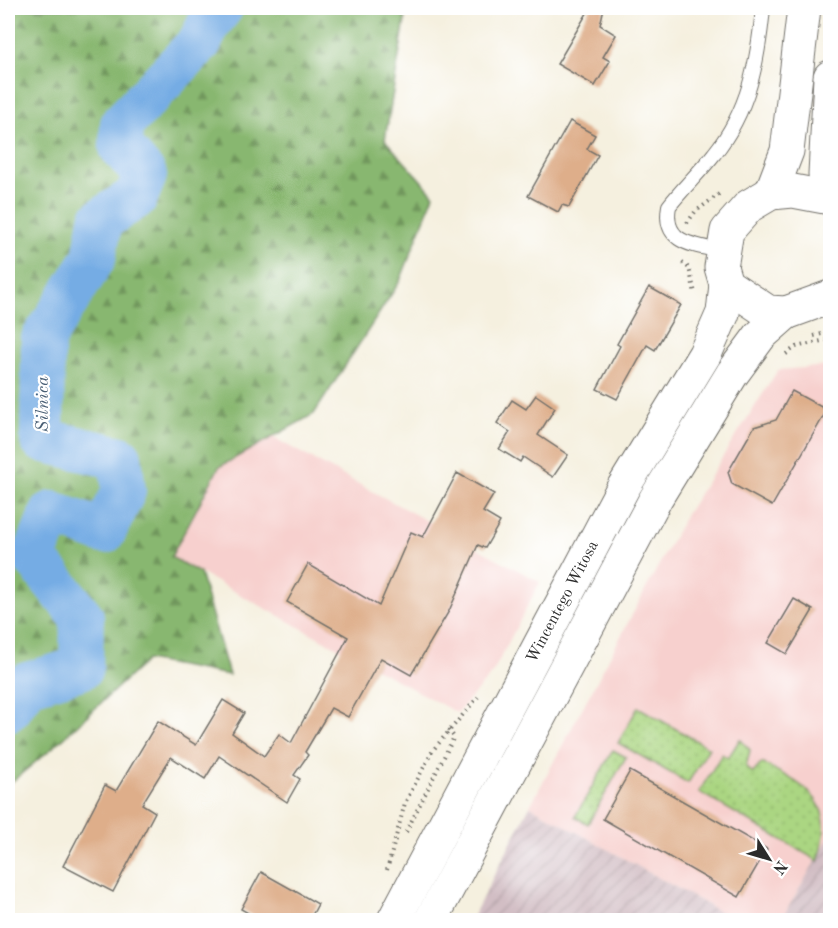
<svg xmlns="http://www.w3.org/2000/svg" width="838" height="928" font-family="'Old Standard TT',serif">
<defs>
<pattern id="industrial-furrows" width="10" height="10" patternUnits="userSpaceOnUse" patternTransform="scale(1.5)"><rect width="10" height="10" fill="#d2bec4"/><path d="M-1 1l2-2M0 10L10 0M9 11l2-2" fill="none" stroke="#b4a3a9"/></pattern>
<pattern id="forest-firs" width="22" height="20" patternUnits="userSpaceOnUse" patternTransform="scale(1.5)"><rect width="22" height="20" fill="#88b770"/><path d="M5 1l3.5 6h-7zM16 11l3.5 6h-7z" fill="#6f955c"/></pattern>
<pattern id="garden-dots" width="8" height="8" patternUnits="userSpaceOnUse" patternTransform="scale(1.5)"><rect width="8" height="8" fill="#abd682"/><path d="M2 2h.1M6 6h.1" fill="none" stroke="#93b870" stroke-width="1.8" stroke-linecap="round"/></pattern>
</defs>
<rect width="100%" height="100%" fill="#fff"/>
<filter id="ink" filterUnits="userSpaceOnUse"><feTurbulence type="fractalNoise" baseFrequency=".0167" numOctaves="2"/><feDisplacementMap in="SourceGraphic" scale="12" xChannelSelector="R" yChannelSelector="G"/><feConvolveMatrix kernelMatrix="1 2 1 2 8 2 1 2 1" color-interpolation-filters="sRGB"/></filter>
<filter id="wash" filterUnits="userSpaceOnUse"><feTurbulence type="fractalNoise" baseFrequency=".008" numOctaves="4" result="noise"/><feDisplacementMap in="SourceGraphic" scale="24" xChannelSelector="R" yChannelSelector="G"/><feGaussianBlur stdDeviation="1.35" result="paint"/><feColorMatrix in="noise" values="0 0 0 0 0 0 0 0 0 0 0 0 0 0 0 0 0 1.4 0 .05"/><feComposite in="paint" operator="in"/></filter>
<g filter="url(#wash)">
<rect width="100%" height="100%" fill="#f5f0df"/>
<!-- built -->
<g fill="#f7d0ce">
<polygon points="830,366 830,836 781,920 734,920 530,806 685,516 778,370"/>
<polygon points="272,437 540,582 492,674 457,713 171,557 219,467"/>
</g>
<!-- industrial -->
<g fill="url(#industrial-furrows)">
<polygon points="530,806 734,920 471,920"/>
<polygon points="830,836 830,920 781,920"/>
</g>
<!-- forest -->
<polygon fill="url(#forest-firs)" stroke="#5a714e" stroke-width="1.5" points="8,8 401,8 405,20 385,140 434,195 400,281 314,414 219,467 171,557 200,573 229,675 147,660 57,744 8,785"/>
<!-- garden -->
<g fill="url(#garden-dots)" stroke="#6b8056" stroke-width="1.5">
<polygon points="638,707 709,748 688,783 618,743"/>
<path d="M740,739L750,750L746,767L753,773L762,763C808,787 838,801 818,861L699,792L722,754L728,758Z"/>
<polygon points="613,750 626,757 588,824 575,817"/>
</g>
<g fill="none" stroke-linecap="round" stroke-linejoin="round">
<!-- river -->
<polyline stroke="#75ace4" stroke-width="44" points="8,710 27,684 81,668 82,617 34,557 52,513 104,532 124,491 120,458 42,440 43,339 94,258 101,220 136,197 145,175 121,147 122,124 200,42 210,22 221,8"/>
</g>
<g id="blocks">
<!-- building -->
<g fill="#deae8a">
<polygon points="590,8 604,8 600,25 616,35 603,57 610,61 595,86 557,64"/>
<polygon points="570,121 595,135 587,149 598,155 569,207 562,205 558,212 528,196"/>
<polygon points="649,287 681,305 655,350 647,345 617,399 597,389 620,346 617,344"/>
<polygon points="792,391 827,410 772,506 732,484 728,472 754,427 776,420"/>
<polygon points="536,395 555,408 538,435 568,455 553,477 523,457 520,462 499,449 510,432 497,423 512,400 526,409"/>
<polygon points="457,473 494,494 483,512 500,522 485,548 478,545 449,611 411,675 381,658 348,717 331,708 305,752 308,755 294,775 300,779 287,802 219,756 205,779 171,757 142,804 155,812 113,892 63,866 105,785 116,791 158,721 196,745 223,700 244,713 232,733 264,756 279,734 291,743 348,637 287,602 308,564 379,606 411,532 423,537"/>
<polygon points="794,599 813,610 787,654 768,643"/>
<polygon points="630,771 767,849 739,897 603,819"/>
<polygon points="261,872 318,904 309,921 262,921 241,909"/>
</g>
</g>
</g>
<g filter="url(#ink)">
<use href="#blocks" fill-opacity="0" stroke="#72706a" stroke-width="1.5"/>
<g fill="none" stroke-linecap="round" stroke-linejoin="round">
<defs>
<path id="service" d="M722,251C694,245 662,244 669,206C683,188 700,172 714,154C749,111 758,61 763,8"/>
<g id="secondary">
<polyline points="830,77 825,174 830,188"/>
<polyline points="771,193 787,151 804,8"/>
<polyline points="830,198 793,191 771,193 749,206 727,231 721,267 726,284 768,312 786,313 830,297"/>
<polyline points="394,920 623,488 705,354 723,313 726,284"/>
<polyline points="431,920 656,498 732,374 760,336 786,313"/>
</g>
</defs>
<!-- service casing -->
<use href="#service" stroke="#72706a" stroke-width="16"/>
<!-- secondary casing -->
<use href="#secondary" stroke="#72706a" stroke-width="35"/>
<!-- path -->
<g stroke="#72706a" stroke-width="4" stroke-dasharray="1.5 4.5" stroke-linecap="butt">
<polyline points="687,223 695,212 719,194"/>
<polyline points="682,263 689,268 695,293"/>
<polyline points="814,336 830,332"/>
<polyline points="786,354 796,347 830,339"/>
<polyline points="406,832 454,737 448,729"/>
<polyline points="387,870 405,803 433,750 478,697"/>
</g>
<!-- service -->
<use href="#service" stroke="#fff" stroke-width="14"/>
<!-- secondary -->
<use href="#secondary" stroke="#fff" stroke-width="33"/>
</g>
</g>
<g text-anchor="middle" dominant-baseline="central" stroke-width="4.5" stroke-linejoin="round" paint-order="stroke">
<!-- street labels -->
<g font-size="16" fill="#2b2b2b" stroke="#fff">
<text transform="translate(563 602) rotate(-62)">Wincentego Witosa</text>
</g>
<!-- water labels -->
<g font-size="18" font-style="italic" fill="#495f75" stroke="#fff">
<text transform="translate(43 404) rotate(-90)">Silnica</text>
</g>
</g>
<!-- margin -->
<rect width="838" height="928" fill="none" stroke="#fff" stroke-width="30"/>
<!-- north arrow -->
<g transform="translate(769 859) rotate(127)" stroke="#ffffff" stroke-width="4.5" paint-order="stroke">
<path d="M0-4.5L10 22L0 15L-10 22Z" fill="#2b2b2b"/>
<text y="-9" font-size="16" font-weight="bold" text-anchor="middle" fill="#2b2b2b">N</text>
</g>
</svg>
